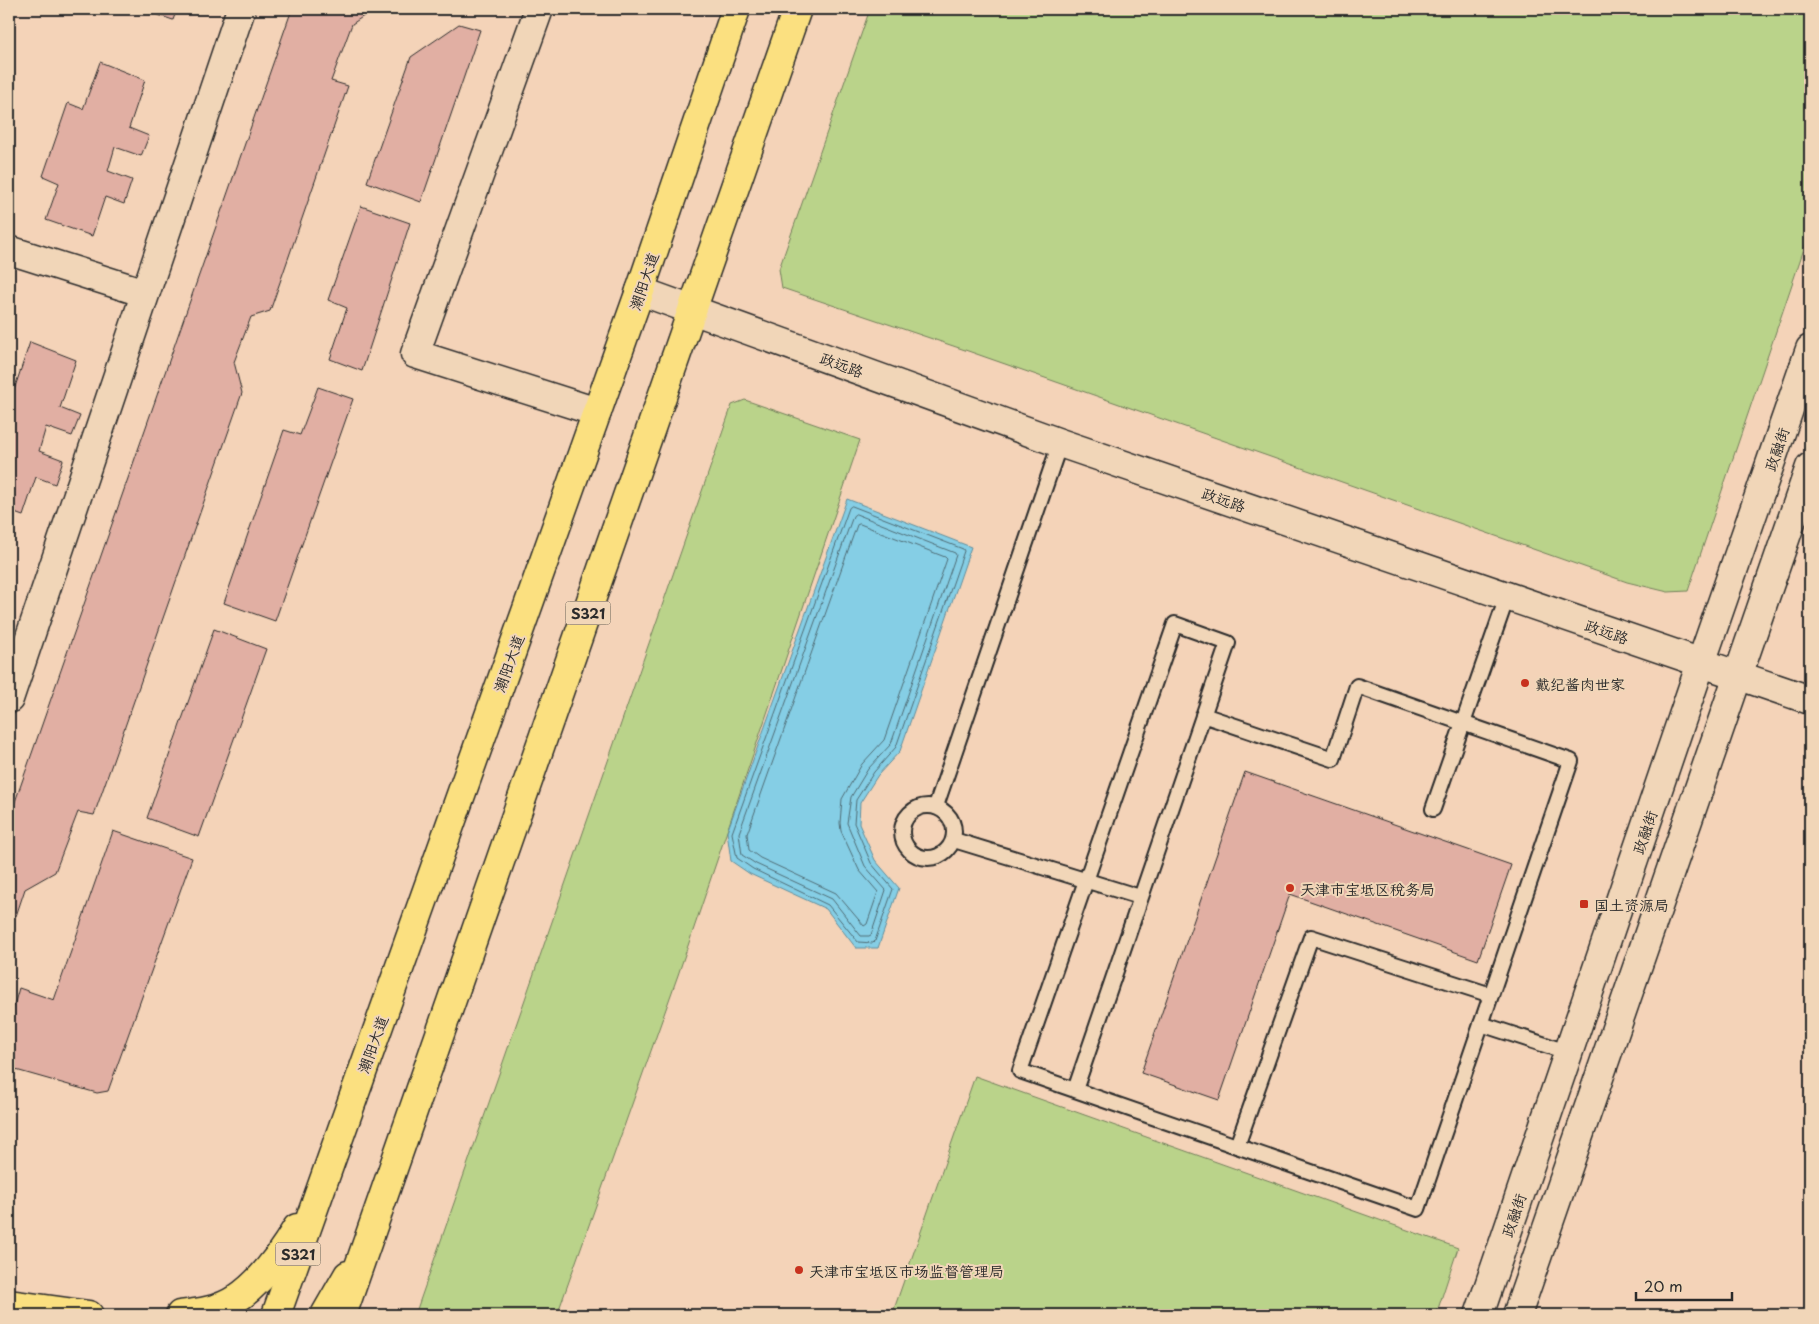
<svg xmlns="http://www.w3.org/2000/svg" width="1819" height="1324" font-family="'Playpen Sans','LXGW WenKai TC',sans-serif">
<rect width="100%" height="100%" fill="#f4d3b8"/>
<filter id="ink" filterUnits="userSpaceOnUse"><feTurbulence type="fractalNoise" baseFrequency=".02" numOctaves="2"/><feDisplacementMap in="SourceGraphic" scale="10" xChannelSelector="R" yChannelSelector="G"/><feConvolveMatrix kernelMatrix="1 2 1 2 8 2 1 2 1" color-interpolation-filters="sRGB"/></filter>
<g filter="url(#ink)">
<!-- green -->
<g fill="#bad38a" stroke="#727f5a">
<polygon points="870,9 1810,9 1810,231 1688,591 1668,592 1627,582 968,351 782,288 779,269"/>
<polygon points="745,400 860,440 678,975 557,1315 415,1315 732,405"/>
<polygon points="975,1076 1458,1248 1436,1315 892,1315"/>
</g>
<!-- water -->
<polygon fill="#85cee5" stroke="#618d9b" points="847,499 971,547 900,751 878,775 860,803 859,824 875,860 899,888 878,948 856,948 826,909 750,874 731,861 727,832"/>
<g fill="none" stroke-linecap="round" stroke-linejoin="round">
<!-- shore -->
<g stroke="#4f6c75" stroke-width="1">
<polygon points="852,506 963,549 964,551 896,747 874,772 856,800 854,823 871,863 893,889 875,941 873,943 858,942 828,905 753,869 737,858 732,833 849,508"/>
<polygon points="856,514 955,553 956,555 891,744 868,769 851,797 847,823 865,866 886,890 871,935 869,936 861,936 832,899 756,864 742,855 739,833 853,516"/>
<polygon points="860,524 945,557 947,559 884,740 862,764 842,799 840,823 841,831 859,870 878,892 867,924 864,926 836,893 760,858 749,850 747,834 857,525"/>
</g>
</g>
<!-- building -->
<g fill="#e1afa3" stroke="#2b2b2b">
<polygon points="141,9 177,9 173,20"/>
<polygon points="292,9 374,9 352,24 331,81 348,86 270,311 251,317 234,362 242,393 94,815 78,812 55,872 25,889 16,916 9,913 9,819"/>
<polygon points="459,24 480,30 421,202 367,182 411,57"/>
<polygon points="100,62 145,80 129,128 149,136 141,156 115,147 108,171 132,180 124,204 105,197 92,236 46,220 59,183 43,176 68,103 83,109"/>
<polygon points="361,206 410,223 362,371 330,359 347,308 328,300"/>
<polygon points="30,342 76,360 60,408 80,416 72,436 46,427 39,451 63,460 55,484 36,477 23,516 9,511 9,387 14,390"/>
<polygon points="318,387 353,399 275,621 224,603 284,430 300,435"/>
<polygon points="9,595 14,597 9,613"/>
<polygon points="214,629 266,649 199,837 147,818"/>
<polygon points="1245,772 1511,865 1478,960 1290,894 1219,1100 1141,1073"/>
<polygon points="113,831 192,858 108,1091 97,1093 9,1068 9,1023 19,988 54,1000"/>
</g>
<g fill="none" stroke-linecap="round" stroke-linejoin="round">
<defs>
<g id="lane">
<circle cx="928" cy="832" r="26"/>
<polyline points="936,806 1060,443"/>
<polyline points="1433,809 1507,597"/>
<polyline points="954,840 1140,897"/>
<polyline points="1481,1024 1570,1053"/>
<path d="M1075,1090C1125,941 1176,792 1228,643L1175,624L1020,1071L1418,1209L1571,761L1357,686L1333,759L1203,715"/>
<polyline points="1237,1146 1311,937 1491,995"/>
</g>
<g id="street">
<polyline points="539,9 415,354 597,412"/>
<polyline points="9,250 145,293"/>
<polyline points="9,699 241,9"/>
</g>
<g id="secondary">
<polyline points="640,291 1060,443 1810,700"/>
<polyline points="1479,1315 1701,663 1810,349"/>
<polyline points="1517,1315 1810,467"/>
</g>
<g id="primary">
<polyline points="9,1304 89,1315"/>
<polyline points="325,1315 348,1275"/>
</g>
<g id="highway">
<path d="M180,1315C199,1313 220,1310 236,1299C262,1282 282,1253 297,1228"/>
<polyline points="276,1315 640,291 736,9"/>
<polyline points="342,1315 797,9"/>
</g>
</defs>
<!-- lane casing -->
<use href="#lane" stroke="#2b2b2b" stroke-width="18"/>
<!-- street casing -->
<use href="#street" stroke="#2b2b2b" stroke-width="31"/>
<!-- secondary casing -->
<use href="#secondary" stroke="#2b2b2b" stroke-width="31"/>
<!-- primary casing -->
<use href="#primary" stroke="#2b2b2b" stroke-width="31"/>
<!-- highway casing -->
<use href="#highway" stroke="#2b2b2b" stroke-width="31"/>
<!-- lane -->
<use href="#lane" stroke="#f1d6b8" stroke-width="14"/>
<!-- street -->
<use href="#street" stroke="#f1d6b8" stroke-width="28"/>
<!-- secondary -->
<use href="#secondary" stroke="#f1d6b8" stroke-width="28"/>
<!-- primary -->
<use href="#primary" stroke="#fbe080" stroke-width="28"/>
<!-- highway -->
<use href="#highway" stroke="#fbe080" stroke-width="28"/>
</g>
</g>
<!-- markers -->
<g fill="#c8321e" stroke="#f1d6b8" stroke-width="2">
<circle cx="1525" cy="683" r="5"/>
<circle cx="1290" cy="888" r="5"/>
<rect x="1579" y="899" width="10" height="10" rx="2.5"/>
<circle cx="799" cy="1270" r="5"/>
</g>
<g text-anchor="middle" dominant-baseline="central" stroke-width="4" stroke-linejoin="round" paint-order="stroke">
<!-- shield labels -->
<g fill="#f1d6b8" stroke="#665e55" stroke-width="1">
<rect x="565.5" y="601.5" width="45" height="23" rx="4"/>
<rect x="275.5" y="1242.5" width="45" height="23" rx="4"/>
</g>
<g font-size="14" font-weight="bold" fill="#2b2b2b">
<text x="588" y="613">S321</text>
<text x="298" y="1254">S321</text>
</g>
<!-- street labels -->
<g font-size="15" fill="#2b2b2b" stroke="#f1d6b8">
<text transform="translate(643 281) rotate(-71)">潮阳大道</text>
<text transform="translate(842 364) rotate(20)">政远路</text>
<text transform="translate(1776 449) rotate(-71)">政融街</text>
<text transform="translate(1224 499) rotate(19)">政远路</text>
<text transform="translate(1607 631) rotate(19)">政远路</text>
<text transform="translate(508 663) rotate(-70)">潮阳大道</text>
<text transform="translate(1644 832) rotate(-71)">政融街</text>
<text transform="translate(372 1044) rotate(-70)">潮阳大道</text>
<text transform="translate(1513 1215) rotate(-71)">政融街</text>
</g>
<!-- poi labels -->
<g font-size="15" fill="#2b2b2b" stroke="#f1d6b8" text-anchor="start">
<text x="1535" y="683">戴纪酱肉世家</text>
<text x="1300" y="888">天津市宝坻区税务局</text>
<text x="1594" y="904">国土资源局</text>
<text x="809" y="1270">天津市宝坻区市场监督管理局</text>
</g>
</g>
<!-- margin -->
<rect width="1819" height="1324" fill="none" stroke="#f1d6b8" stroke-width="30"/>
<rect x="15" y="15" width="1789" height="1294" fill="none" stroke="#2b2b2b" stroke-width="2" filter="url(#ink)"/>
<!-- scale -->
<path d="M1636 1292v8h96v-8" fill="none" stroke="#2b2b2b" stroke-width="2.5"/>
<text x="1644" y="1292" font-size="15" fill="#2b2b2b" stroke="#f1d6b8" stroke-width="4" paint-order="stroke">20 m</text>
</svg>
